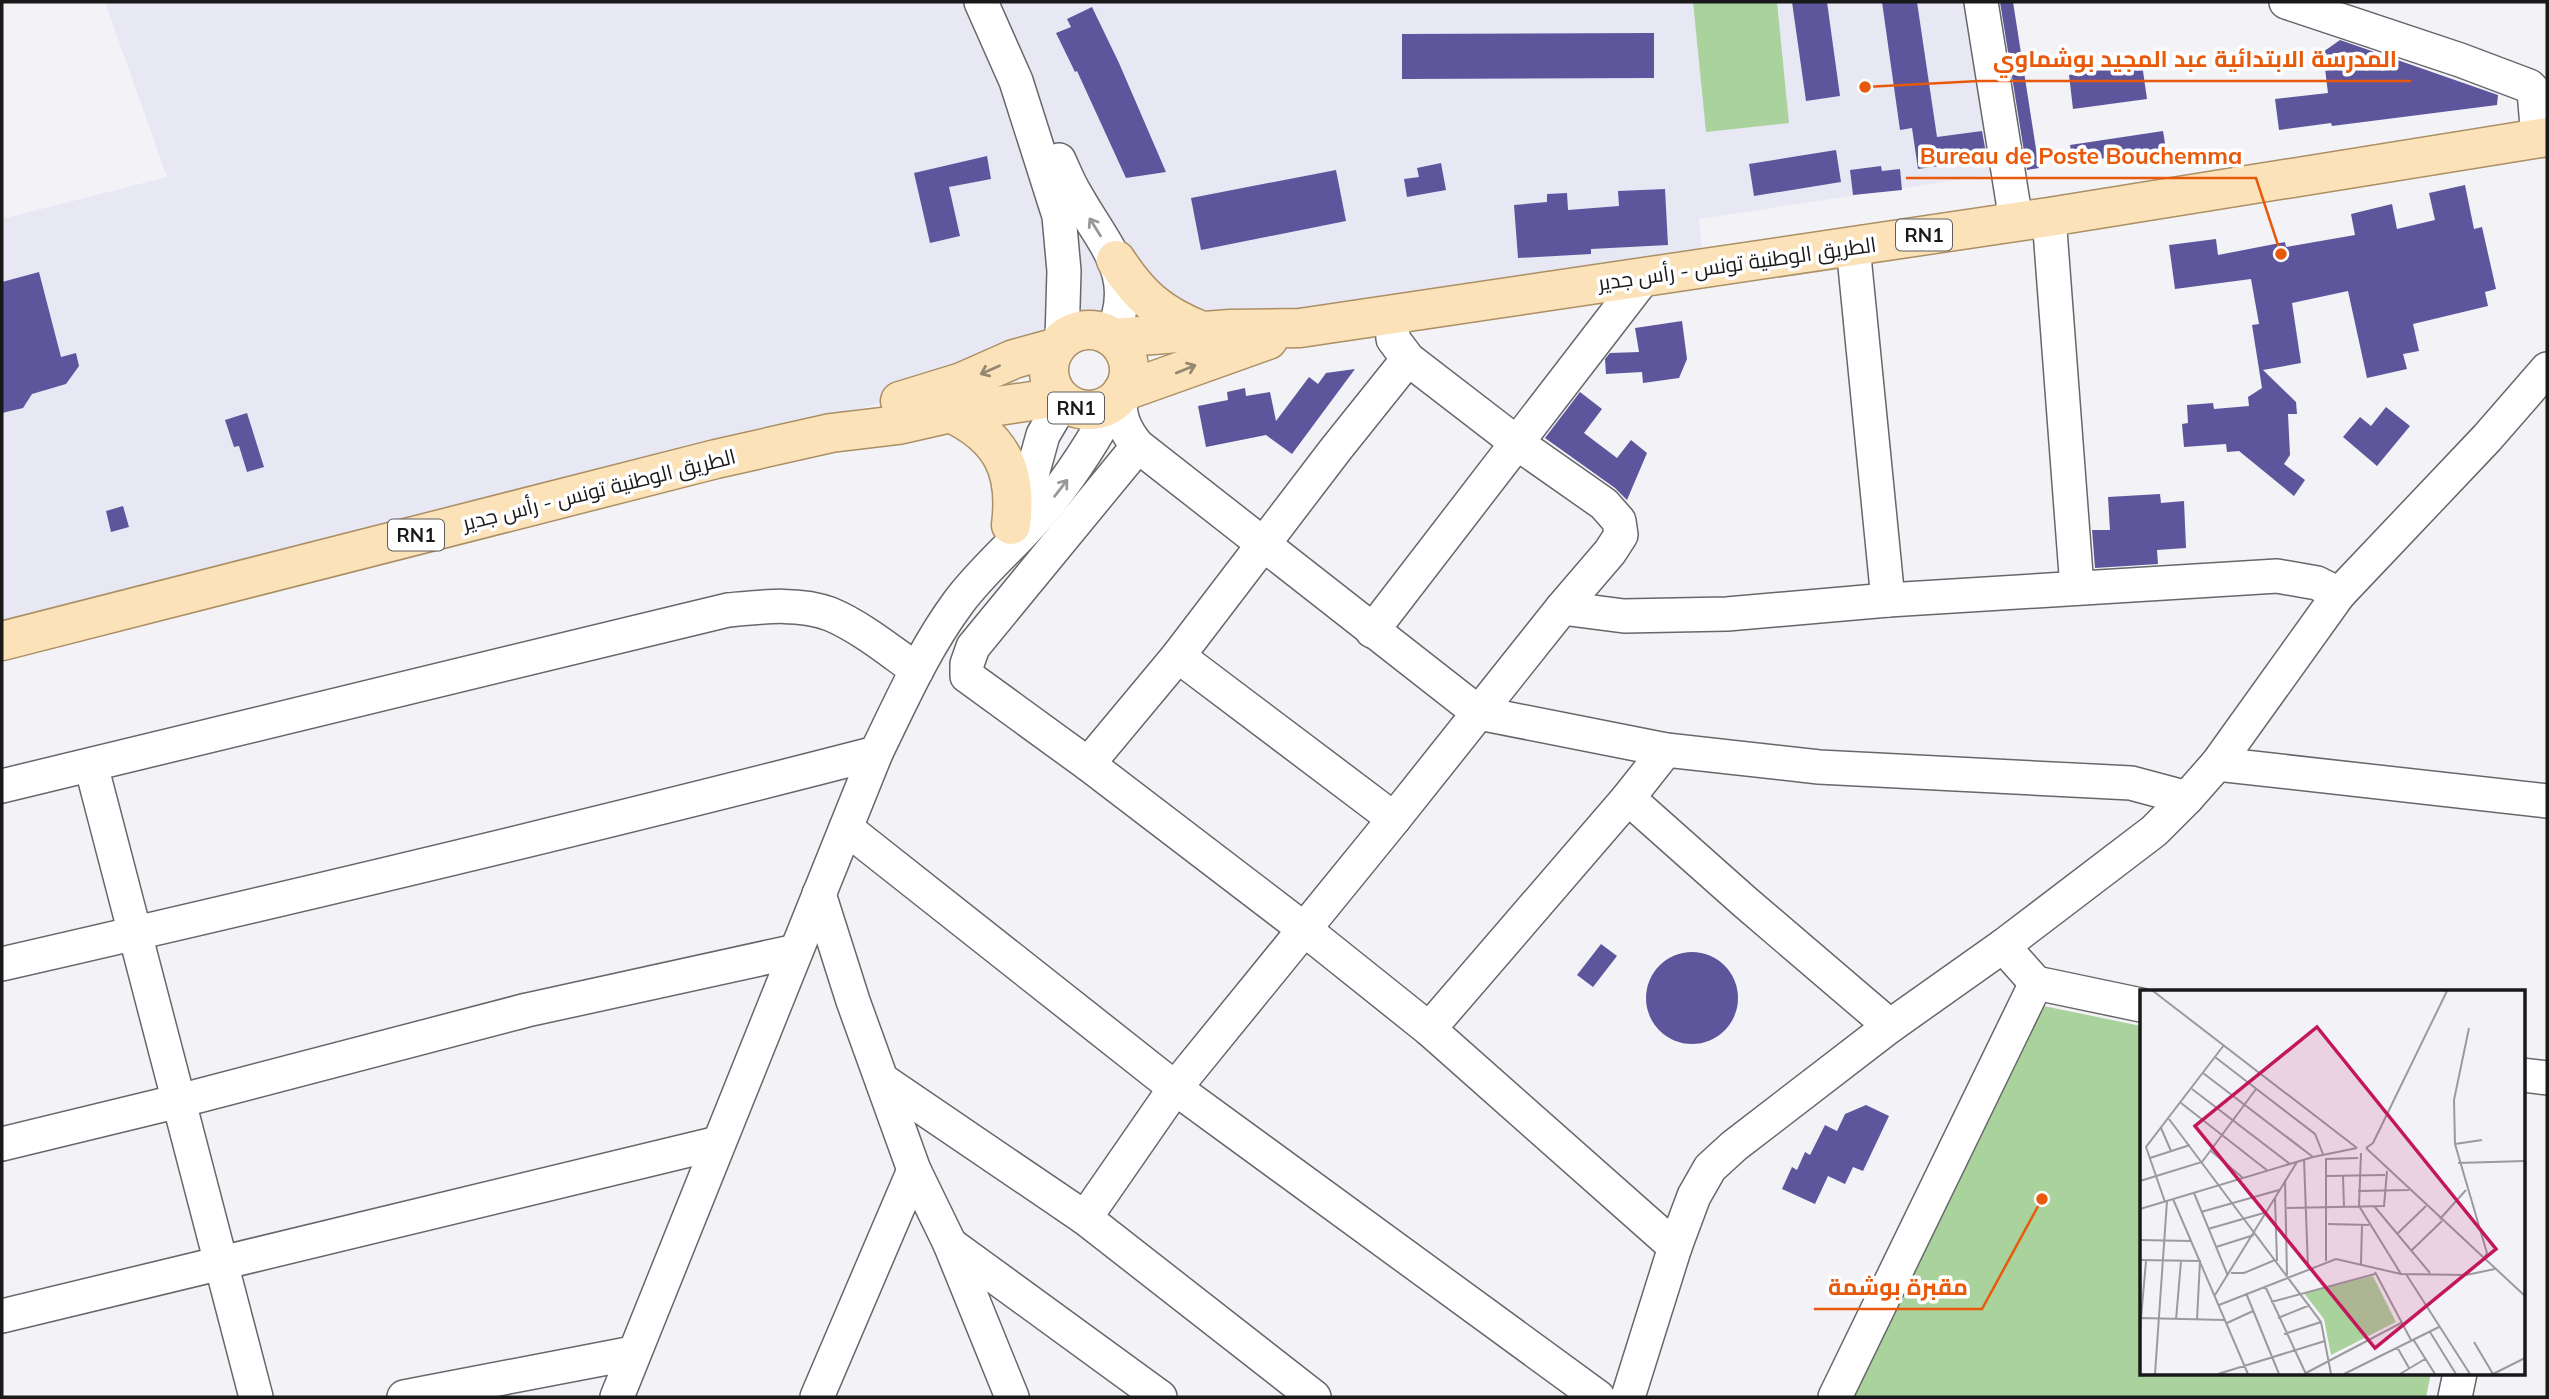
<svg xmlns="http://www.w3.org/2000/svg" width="2549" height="1399" font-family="Mulish,Cairo,sans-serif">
<rect width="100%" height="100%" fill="#f2f2f7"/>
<!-- built -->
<polygon fill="#e8e8f5" points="105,2 1969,2 1997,174 1699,219 1703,258 1302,321 1101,317 1058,323 973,373 856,410 679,460 2,622 2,219 167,177"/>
<!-- green -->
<g fill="#aad29d">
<polygon points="1693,2 1777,2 1789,123 1706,132"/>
<polygon points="2039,1005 2141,1026 2141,1373 2431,1373 2426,1397 1842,1397"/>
</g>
<!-- building -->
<g fill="#5d569d">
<polygon points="1792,2 1827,2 1840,96 1806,101"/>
<polygon points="1882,2 1917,2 1937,137 1982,131 1987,159 1918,169 1912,128 1900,130"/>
<polygon points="2000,2 2013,2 2039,168 2027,170"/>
<polygon points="1092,7 1119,63 1166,172 1126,178 1077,71 1075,72 1056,33 1071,27 1067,19"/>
<polygon points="1654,33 1654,78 1402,79 1402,34"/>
<polygon points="2340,40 2498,95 2497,105 2332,126 2331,123 2279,130 2275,99 2328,93 2323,52"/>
<polygon points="2142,64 2147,99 2073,109 2069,75"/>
<polygon points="2163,131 2166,149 2073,163 2070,145"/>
<polygon points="1836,150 1841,182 1754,196 1749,164"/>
<polygon points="987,156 991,179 949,187 960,236 930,243 914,173"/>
<polygon points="1441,163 1446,190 1407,197 1404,179 1419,177 1417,168"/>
<polygon points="1881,166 1882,171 1900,169 1902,190 1853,195 1850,170"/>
<polygon points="1336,170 1346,221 1201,250 1191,198"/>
<polygon points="2465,185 2474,229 2482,227 2496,289 2485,292 2488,306 2413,324 2419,351 2403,354 2407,369 2367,378 2348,291 2292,303 2301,363 2263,370 2296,402 2297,414 2288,414 2290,455 2284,464 2305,480 2294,496 2239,451 2227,452 2226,444 2184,447 2182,424 2188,423 2187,405 2213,403 2214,409 2249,406 2248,397 2262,388 2252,325 2259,324 2251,279 2175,289 2169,245 2216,239 2218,255 2285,242 2286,247 2355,235 2351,214 2392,204 2397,229 2435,220 2429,193"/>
<polygon points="1665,189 1668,245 1591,249 1591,254 1518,258 1514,205 1547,202 1547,194 1567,193 1568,210 1619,206 1618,191"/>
<polygon points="39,272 61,357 76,353 79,366 66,384 32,394 23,408 2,413 2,282"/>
<polygon points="1682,321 1687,359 1679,378 1643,383 1642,372 1606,374 1605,359 1610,353 1639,352 1635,328"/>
<polygon points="1355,369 1292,454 1266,435 1206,447 1198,406 1228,400 1227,392 1245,388 1246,396 1270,392 1276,421 1309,377 1318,384 1326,373"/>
<polygon points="1580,392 1602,409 1584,433 1617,458 1631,440 1647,453 1627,500 1615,488 1545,438"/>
<polygon points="2386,407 2410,426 2377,466 2343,437 2360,417 2371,426"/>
<polygon points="247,413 264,467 247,472 239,446 234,447 225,420"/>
<polygon points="2160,494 2161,503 2184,501 2186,548 2157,550 2158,564 2095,568 2092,530 2110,530 2108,497"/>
<polygon points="123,506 129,527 111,532 106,511"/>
<polygon points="1601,944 1617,956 1593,987 1577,975"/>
<circle cx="1692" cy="998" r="46"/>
<polygon points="1866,1105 1889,1116 1863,1171 1853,1167 1845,1184 1828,1176 1815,1204 1782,1189 1792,1167 1797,1170 1805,1152 1810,1155 1825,1125 1837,1131 1845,1114"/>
</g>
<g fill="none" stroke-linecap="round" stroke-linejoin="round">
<defs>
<g id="minor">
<polyline points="981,2 1016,81 1059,216 1064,271 1062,339"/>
<polyline points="1981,2 2016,221"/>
<polyline points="2286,2 2460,60 2529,86 2534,91 2538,138"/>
<path d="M1059,160C1064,171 1069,184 1076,195C1103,244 1140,275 1111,336"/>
<polyline points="2049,217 2077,588"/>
<polyline points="1853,246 1888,600"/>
<path d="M1120,395C1119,416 1124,430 1138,446L1479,713L1666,750L1819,767L2131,783L2187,798"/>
<polyline points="1138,446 973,647 967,664 967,676 1088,764 1304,929 1429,1029 1675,1247"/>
<polyline points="1011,524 1025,500 1043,435 1063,401"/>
<polyline points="1562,608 1624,616 1727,614 1888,600 2277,576 2317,583 2339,594"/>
<polyline points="1372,631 1646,275"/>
<polyline points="1178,656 1394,819"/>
<polyline points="1088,764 1178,656 1336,449 1408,359"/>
<polyline points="2217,764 2547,801"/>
<polyline points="91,765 256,1397"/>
<path d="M2,786L728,610C760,607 799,602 830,614C861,627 890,651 917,670"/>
<polyline points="1628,798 1745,902 1890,1026"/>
<polyline points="846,828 1175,1088 1598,1397"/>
<polyline points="819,894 853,1001 914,1170 950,1244 1012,1397"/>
<polyline points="2003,946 2036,983 2141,1005"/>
<path d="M2,964C294,897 586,828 876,753"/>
<polyline points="1429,1029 1628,798 1666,750"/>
<polyline points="2523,1075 2547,1078"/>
<polyline points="882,1080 1085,1218 1314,1397"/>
<polyline points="2,1144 179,1101 527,1010 796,951"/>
<polyline points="1085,1218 1175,1088 1394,819 1562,608 1610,552 1621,535 1619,521 1604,504 1517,443 1408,359 1393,339 1392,314"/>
<polyline points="950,1244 1160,1397"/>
<polyline points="2,1316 718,1143"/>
<polyline points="404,1397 633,1353"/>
<path d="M617,1397L876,753C901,702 924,649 958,603C983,569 1017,542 1044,509C1073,474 1096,437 1117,398"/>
<polyline points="817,1397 914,1170"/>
<polyline points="1628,1397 1675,1247 1694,1196 1710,1168 1734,1146 1890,1026 2003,946 2154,831 2187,798 2217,764 2339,594 2487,438 2547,369"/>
<polyline points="1835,1397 2036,983"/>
<polyline points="2455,1397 2460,1373"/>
</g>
<g id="major">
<path d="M1116,260C1140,297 1161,315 1202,331"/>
<circle cx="1089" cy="370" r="40"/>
<polyline points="1114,338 1230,329 1300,328 2049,217 2547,137"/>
<polyline points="1122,392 1268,340"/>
<polyline points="900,401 962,382 1014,359 1054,348"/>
<path d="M951,413C1001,437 1018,470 1011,525"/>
<polyline points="2,641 716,459 831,433 898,425 951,413 1059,397"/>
</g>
</defs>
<!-- minor casing -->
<use href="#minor" stroke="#67676b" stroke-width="36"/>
<!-- major casing -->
<use href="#major" stroke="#ab8f63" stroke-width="41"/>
<!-- minor -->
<use href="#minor" stroke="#fff" stroke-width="33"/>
<!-- major -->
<use href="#major" stroke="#fbe2b9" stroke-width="38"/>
</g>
<!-- one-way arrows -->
<defs><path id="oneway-shaft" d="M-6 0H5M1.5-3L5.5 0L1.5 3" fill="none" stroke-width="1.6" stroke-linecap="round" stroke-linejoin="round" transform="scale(1.75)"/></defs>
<g stroke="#989898">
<use href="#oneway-shaft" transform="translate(1095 227) rotate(-122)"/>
<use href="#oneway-shaft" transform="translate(1061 488) rotate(-52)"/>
</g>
<g stroke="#958871">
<use href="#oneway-shaft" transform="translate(1186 369) rotate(-22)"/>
<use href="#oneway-shaft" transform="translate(990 370) rotate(156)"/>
</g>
<g text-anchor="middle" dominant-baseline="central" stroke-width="7" stroke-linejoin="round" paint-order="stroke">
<!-- shield labels -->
<g fill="#fff" stroke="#5e5e5f" stroke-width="2">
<rect x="1896" y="219.5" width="56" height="31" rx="5"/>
<rect x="1048" y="392.5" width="56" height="31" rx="5"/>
<rect x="388" y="519.5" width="56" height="31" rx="5"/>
</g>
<g font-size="19" font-weight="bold" fill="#19191a">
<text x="1924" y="235">RN1</text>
<text x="1076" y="408">RN1</text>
<text x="416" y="535">RN1</text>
</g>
<!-- street labels -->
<g font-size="21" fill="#19191a" stroke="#fff">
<text transform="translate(1737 263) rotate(-8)">الطريق الوطنية تونس - رأس جدير</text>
<text transform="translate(599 489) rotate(-14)">الطريق الوطنية تونس - رأس جدير</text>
</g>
</g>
<!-- overview -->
<g transform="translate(2140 990)">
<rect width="385" height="385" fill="#f2f2f7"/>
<path d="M233,286L256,332L191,365L184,329L164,303Z" fill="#aad29d"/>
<path fill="none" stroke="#9b9b9f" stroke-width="2" d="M13,1L217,158M329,38L314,110L315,154L347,263L344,268M75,67L175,144L183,164M63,83L173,167M52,99L150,174M41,113L128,181M29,129L181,332L191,384M21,138L31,161M315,154L342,150M226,158L233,153L307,1M226,158L385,306M71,161L103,188M221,163L219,216L261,284M10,168L50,155M164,169L168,278M318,173L385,171M187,186L245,185M203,186L204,217M145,190L147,285M0,191L62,172L116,99M218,201L269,200M54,203L88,286M135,208L137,271M33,209L108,384M25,212L6,157L84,55M234,216L290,283M147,218L244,216L247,181M0,219L173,167L217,158M61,222L139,200M300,229L326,200M188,234L229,235M68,239L127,222M257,244L286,216M0,250L51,251M76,257L114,245M272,260L302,231M0,270L60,271L57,330M186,271V169L218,168M221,274L222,235M235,282L271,350M91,283H104L135,270M266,284L330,384M125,296L166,384M106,303L139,384M75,305L157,172M131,312L235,284M79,315L196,269L261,284L326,285L355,279M0,328L85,330M138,328L170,315M36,330L41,271M87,333L113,321M0,340L6,271M290,342L316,384M144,344L181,332M273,349L295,384M334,352L353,384M257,357L269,378M15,384L27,211M78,384L185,351M164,384L261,333M204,384L299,337M260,384L285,369M353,384L385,368"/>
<path fill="#c2185b" fill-opacity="0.15" stroke="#c2185b" stroke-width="3.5" d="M177,37L356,259L235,358L55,136Z"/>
<rect width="385" height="385" fill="none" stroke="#19191a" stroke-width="3.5"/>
</g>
<!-- callouts -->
<path fill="none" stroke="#e8590c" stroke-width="2.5" d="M1865 87L1979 81H2411M2281 254L2256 178H1906M2042 1199L1982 1309H1814"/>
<g fill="#e8590c" stroke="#fff" stroke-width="2.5">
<circle cx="1865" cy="87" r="7"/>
<circle cx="2281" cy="254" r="7"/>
<circle cx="2042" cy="1199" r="7"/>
</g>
<g font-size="23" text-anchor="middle" font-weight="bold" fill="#e8590c" stroke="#fff" stroke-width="7" stroke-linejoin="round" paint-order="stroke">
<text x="2195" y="67">المدرسة الابتدائية عبد المجيد بوشماوي</text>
<text x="2081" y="164">Bureau de Poste Bouchemma</text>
<text x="1898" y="1295">مقبرة بوشمة</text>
</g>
<!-- border -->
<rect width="2549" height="1399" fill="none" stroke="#19191a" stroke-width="7"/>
</svg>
